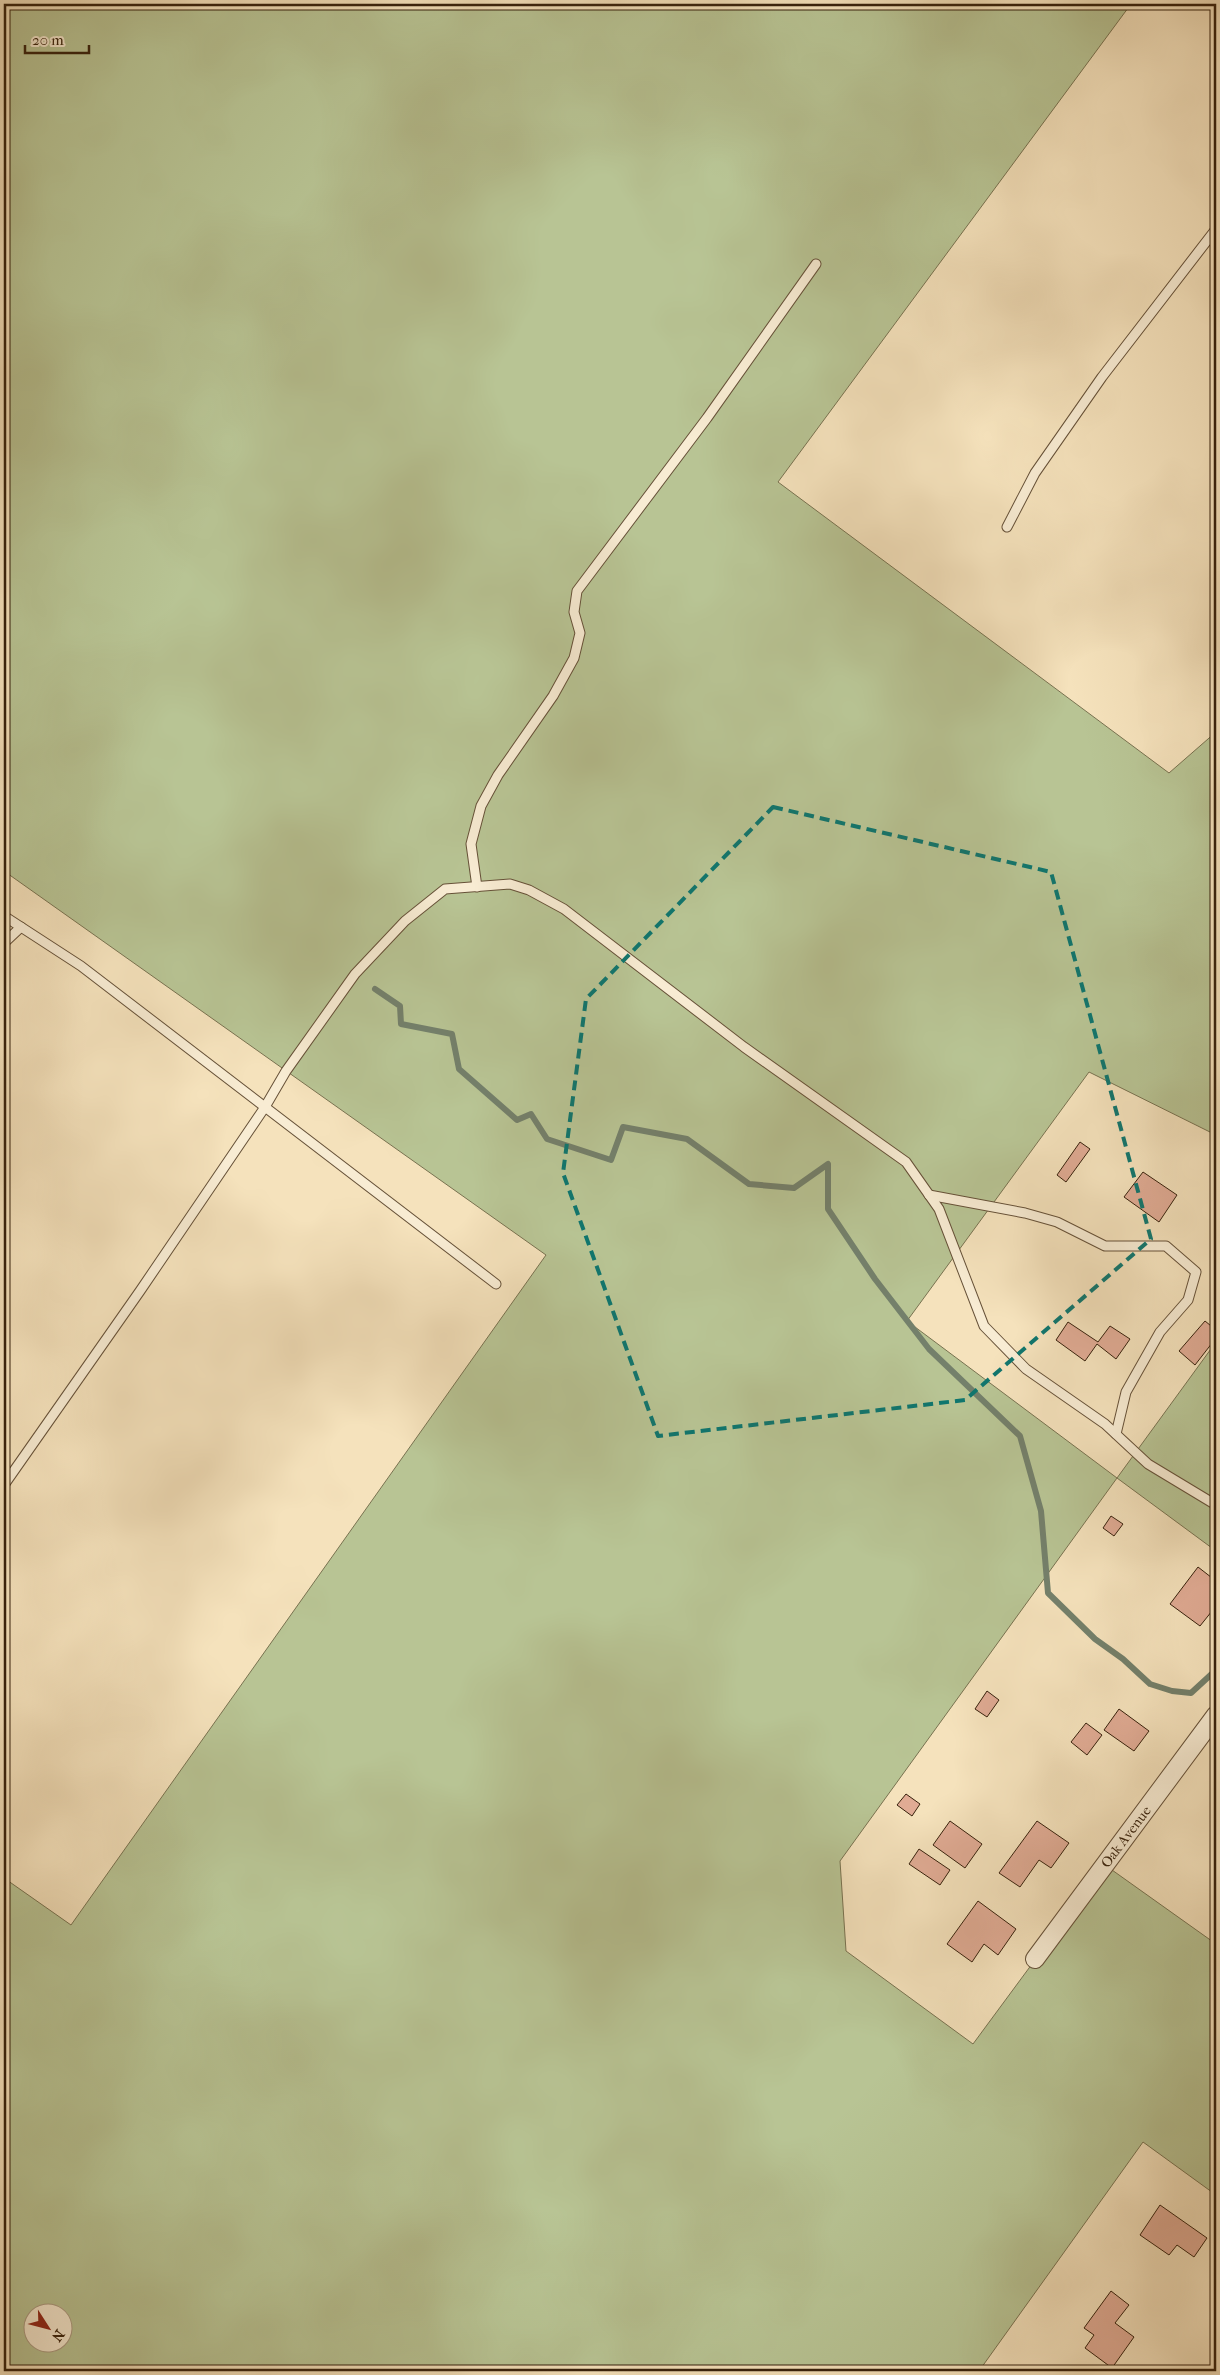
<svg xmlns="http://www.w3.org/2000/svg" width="1220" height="2375" font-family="'IM FELL French Canon',serif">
<rect width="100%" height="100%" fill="#f5e2bc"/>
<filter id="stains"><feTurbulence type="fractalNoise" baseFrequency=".004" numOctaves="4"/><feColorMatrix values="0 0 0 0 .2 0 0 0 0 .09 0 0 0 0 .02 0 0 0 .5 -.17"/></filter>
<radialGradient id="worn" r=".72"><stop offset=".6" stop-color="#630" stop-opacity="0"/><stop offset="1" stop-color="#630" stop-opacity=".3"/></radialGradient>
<!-- green -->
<path fill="#b8c494" stroke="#787250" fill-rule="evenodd" d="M4,4H1131L778,482L1169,773L1216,732V1135L1089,1072L907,1321L1117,1478L1216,1342V1551L1117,1478L840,1861L846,1951L973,2044L1105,1865L1216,1944V2053L1212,2059L1216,2062V2195L1143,2142L979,2371H4V1878L71,1925L546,1255L4,871ZM32,2312H62V2342H32Z"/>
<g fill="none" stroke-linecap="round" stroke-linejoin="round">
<!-- stream -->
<polyline stroke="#74806b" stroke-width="6" points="375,989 400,1006 401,1024 452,1034 459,1069 517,1120 531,1114 547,1139 611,1160 623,1127 687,1139 749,1184 794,1188 828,1164 828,1209 875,1279 929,1349 1020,1436 1041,1511 1048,1593 1095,1639 1123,1659 1150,1684 1172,1691 1191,1693 1216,1670"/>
</g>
<!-- building -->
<g fill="#e0ab94" stroke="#37210c">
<polygon points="1080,1142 1090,1149 1066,1182 1057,1175"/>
<polygon points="1143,1172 1177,1195 1159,1222 1124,1197"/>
<polygon points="1205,1321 1216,1330 1216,1338 1195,1365 1179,1351"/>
<polygon points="1068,1322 1098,1342 1110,1326 1130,1339 1116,1359 1097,1344 1085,1361 1056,1340"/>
<polygon points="1111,1516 1123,1524 1114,1536 1103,1528"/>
<polygon points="1198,1567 1216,1581 1216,1614 1212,1611 1200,1626 1170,1604"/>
<polygon points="987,1691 999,1700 987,1717 975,1709"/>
<polygon points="1119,1709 1149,1731 1134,1751 1104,1730"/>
<polygon points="1086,1723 1102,1735 1087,1755 1071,1742"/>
<polygon points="906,1794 920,1804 912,1816 897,1805"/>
<polygon points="950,1821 982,1844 965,1868 933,1845"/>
<polygon points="1037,1821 1069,1843 1051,1868 1039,1860 1020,1887 999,1873"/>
<polygon points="919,1849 950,1870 940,1885 909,1864"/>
<polygon points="978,1901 1016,1929 998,1955 984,1944 972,1962 947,1944"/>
<polygon points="1160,2205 1207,2238 1194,2257 1177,2245 1169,2255 1140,2235"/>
<polygon points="1111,2291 1129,2305 1115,2323 1134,2337 1112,2368 1085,2348 1094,2335 1084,2328"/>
</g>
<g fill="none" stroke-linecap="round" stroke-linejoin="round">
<defs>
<g id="service">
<polyline points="1007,527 1035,473 1102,377 1216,229"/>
<polyline points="477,887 471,844 481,806 498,775 553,696 574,658 580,633 574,612 577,591 707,418 816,264"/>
<polyline points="4,916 81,966 496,1284"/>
<polyline points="4,943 21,927"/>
<polyline points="929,1195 1025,1213 1057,1222 1105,1246 1166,1246 1196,1272 1188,1300 1160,1332 1126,1392 1116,1434"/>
<polyline points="4,1485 140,1291 265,1107 286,1071 355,974 405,921 445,889 510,884 529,890 564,909 744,1047 906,1162 939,1209 984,1326 1026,1369 1105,1424 1148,1464 1216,1505"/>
</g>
<polyline id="minor" points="1035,1959 1216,1715"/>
</defs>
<!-- service casing -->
<use href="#service" stroke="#665138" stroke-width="11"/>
<!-- minor casing -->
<use href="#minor" stroke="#665138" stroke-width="20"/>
<!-- service -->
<use href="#service" stroke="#f8ecd3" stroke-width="9"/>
<!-- minor -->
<use href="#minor" stroke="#f8ecd3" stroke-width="18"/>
</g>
<!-- marked area -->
<path fill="none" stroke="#0f766e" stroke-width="4" stroke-dasharray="10 6" stroke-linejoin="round" d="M773,807L1051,872L1151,1239L965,1400L658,1436L563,1173L586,999Z"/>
<g text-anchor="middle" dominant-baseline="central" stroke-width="4" stroke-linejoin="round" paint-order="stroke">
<!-- street labels -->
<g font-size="14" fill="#37210c" stroke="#f8ecd3">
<text transform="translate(1126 1837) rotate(-53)">Oak Avenue</text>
</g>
</g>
<!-- margin -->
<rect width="1220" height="2375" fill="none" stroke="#f5e2bc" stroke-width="20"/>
<rect x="5" y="5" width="1210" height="2365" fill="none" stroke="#37210c" stroke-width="2.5"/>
<rect x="10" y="10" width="1200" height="2355" fill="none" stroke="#37210c"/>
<!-- north arrow -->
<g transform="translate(48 2328) rotate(126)"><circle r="24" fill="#f8ecd3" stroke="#ab9b83"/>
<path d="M0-4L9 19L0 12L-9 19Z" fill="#8f2418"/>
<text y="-8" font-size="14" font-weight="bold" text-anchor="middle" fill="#37210c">N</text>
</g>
<!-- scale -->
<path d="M25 45v8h64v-8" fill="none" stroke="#37210c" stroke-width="2.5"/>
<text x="32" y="45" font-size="15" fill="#37210c" stroke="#f8ecd3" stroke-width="4" paint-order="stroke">20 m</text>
<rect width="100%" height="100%" filter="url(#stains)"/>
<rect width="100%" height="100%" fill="url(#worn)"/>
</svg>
